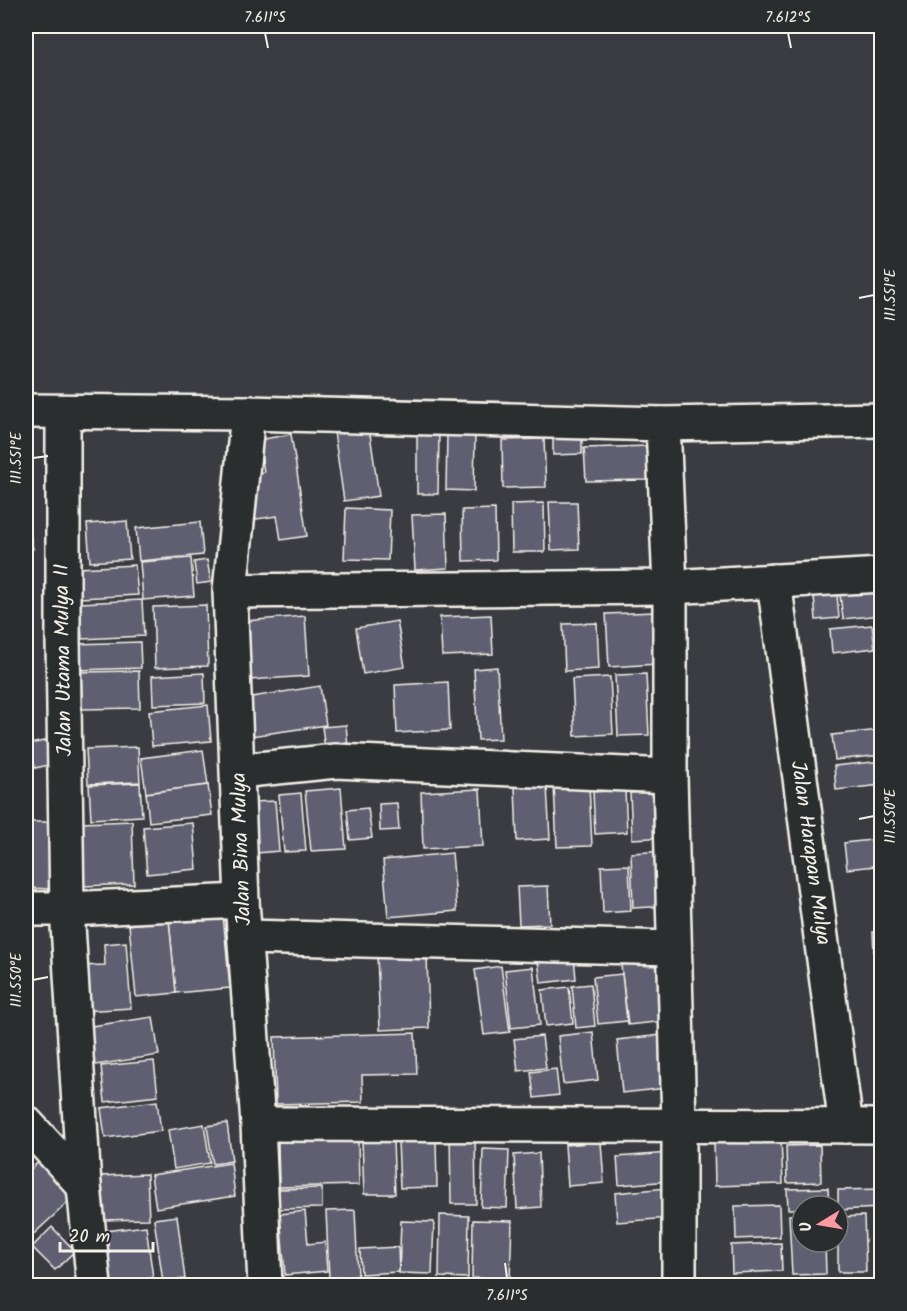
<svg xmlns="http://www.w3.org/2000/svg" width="907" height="1311" font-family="Kalam,sans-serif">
<rect width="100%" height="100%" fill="#3a3c42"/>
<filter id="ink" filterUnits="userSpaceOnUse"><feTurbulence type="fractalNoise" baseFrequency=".0167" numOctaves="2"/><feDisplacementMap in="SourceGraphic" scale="12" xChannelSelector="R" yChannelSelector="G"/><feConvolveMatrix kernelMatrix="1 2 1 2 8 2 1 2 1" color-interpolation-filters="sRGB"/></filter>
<g filter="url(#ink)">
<!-- building -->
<g fill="#615f72" stroke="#f4f1e8" stroke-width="1.5">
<polygon points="369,427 379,496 344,501 334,432"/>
<polygon points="417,432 439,432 438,494 417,494"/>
<polygon points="291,434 307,536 281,540 277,516 250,520 244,475 264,472 259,440"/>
<polygon points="447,434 475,435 474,491 446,490"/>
<polygon points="582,436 582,454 553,455 553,437"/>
<polygon points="544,439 546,487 503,488 502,440"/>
<polygon points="648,446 649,480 586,481 584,448"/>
<polygon points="549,502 577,502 579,549 551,550"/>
<polygon points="544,503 545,552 512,552 511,504"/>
<polygon points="346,508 390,510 388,560 344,559"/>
<polygon points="26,509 33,549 26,550"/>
<polygon points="495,509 496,560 463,561 462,510"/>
<polygon points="446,514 448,568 415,570 412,515"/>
<polygon points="127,521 130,559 90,562 87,524"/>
<polygon points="200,522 203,555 139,561 136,528"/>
<polygon points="191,558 194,596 143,600 140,562"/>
<polygon points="207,560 211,582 197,584 194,562"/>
<polygon points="135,565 138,595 80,598 78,568"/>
<polygon points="879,591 881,615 843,619 840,595"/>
<polygon points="837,594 839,618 816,620 814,596"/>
<polygon points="142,600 144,636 82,639 80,603"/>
<polygon points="206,605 208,666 155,668 153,607"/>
<polygon points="655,612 658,664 609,667 606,614"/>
<polygon points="491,615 493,654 442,656 440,617"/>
<polygon points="305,616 309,676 249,680 245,621"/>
<polygon points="878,620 882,620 882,646 880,646"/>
<polygon points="397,621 405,667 363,674 356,628"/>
<polygon points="597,623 599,669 565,671 563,624"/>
<polygon points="872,625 875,648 832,653 830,629"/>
<polygon points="140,642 141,668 77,670 76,644"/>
<polygon points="497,667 501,739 478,740 474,669"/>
<polygon points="139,671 140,708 82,709 81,672"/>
<polygon points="204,673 205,703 153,705 152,676"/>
<polygon points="646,674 649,735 618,736 615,675"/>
<polygon points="610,677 613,734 575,736 572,679"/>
<polygon points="448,682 450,730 397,733 395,685"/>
<polygon points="320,686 326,725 251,736 245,698"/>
<polygon points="208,705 211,741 152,746 149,711"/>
<polygon points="346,725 348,747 325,749 322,727"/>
<polygon points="880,730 882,755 835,760 832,735"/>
<polygon points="53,739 58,763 35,768 30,744"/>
<polygon points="138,747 140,782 88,784 86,749"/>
<polygon points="203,750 208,785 146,793 141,758"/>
<polygon points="882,761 882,785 836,790 834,766"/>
<polygon points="140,783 142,816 91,819 89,785"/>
<polygon points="589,784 592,846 557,847 554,786"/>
<polygon points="208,785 212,815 149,822 146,793"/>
<polygon points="547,786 550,839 517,841 515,787"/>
<polygon points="341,788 346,849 311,851 305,791"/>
<polygon points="480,789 483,846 423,849 421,792"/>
<polygon points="625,790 627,832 595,834 593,792"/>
<polygon points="667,791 669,837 632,839 630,793"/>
<polygon points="301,793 306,851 284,852 279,795"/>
<polygon points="275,801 279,851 257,853 253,802"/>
<polygon points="397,803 399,830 380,831 379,804"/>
<polygon points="368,808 372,838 350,840 347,810"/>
<polygon points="132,821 134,884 83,886 81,823"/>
<polygon points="26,822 53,822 53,889 26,888"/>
<polygon points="193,823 197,869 147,874 143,827"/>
<polygon points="871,840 875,866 847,869 844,843"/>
<polygon points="882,844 882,868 879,868 877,845"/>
<polygon points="667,851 670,906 633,908 631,853"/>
<polygon points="452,853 457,911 388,917 383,860"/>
<polygon points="629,865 631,911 603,913 601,866"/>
<polygon points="548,886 550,924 519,925 517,887"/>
<polygon points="223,915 230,988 176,993 169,920"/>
<polygon points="169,920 176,993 136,997 129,925"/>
<polygon points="882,931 882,951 874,952 873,932"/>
<polygon points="126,942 131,1008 84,1011 80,966 105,965 104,944"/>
<polygon points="427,954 429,1028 380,1030 377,955"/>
<polygon points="574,957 576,979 541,983 538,961"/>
<polygon points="668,960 675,1020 628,1025 621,965"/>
<polygon points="501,966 510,1032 484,1035 475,970"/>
<polygon points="533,967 540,1025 511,1028 505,970"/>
<polygon points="622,974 627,1021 598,1024 593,977"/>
<polygon points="591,984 595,1026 576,1028 572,986"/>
<polygon points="569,987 573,1023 546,1026 542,990"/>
<polygon points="153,1017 159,1055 90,1066 85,1027"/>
<polygon points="593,1032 598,1080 563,1084 558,1036"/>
<polygon points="415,1033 417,1074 362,1075 363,1102 276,1104 274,1037"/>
<polygon points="670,1034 676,1087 622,1093 617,1040"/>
<polygon points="542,1036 546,1068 518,1071 514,1039"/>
<polygon points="154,1061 158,1096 105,1102 101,1066"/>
<polygon points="556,1069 559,1095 534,1098 531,1072"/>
<polygon points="157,1101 161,1131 105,1138 101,1108"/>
<polygon points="227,1123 232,1161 213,1164 207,1126"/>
<polygon points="204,1124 210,1163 174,1169 168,1130"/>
<polygon points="450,1132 475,1132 476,1204 451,1204"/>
<polygon points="781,1137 783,1184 715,1186 714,1139"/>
<polygon points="358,1140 359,1185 279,1187 278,1142"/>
<polygon points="393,1140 395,1194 364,1194 362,1141"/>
<polygon points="436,1140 437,1187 400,1188 398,1141"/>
<polygon points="601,1142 604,1183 568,1186 565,1145"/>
<polygon points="820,1145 821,1182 787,1183 786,1146"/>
<polygon points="483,1149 509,1150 507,1208 481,1207"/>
<polygon points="539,1153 541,1207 517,1209 514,1155"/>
<polygon points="669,1153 671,1181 619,1185 617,1157"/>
<polygon points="41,1159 75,1196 26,1241 26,1174"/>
<polygon points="231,1163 235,1196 156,1208 151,1175"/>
<polygon points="147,1174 149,1219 100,1220 99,1176"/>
<polygon points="322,1188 322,1208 279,1209 279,1189"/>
<polygon points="667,1188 670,1218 617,1222 615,1193"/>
<polygon points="828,1188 829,1206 802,1206 802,1209 788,1209 787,1189"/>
<polygon points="882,1189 882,1208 838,1210 838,1190"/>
<polygon points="779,1205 780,1237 736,1239 735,1206"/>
<polygon points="355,1210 358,1276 329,1278 326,1211"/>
<polygon points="305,1211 308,1244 325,1242 327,1271 285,1275 280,1214"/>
<polygon points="440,1215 469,1216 468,1278 439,1277"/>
<polygon points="789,1215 802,1215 802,1242 825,1242 826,1274 792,1275"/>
<polygon points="177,1216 185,1279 163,1282 154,1219"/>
<polygon points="864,1216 866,1272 838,1272 838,1217"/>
<polygon points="873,1217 882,1217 882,1278 875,1278"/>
<polygon points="473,1220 512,1221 510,1280 472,1278"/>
<polygon points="401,1221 434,1222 432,1274 399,1273"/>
<polygon points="146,1226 153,1278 103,1285 97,1232"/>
<polygon points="52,1227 75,1251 55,1270 32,1247"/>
<polygon points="781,1243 782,1271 732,1273 731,1245"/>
<polygon points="398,1247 399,1272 361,1274 360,1249"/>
</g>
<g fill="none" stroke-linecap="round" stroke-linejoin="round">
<defs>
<g id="minor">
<polyline points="26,411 248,413 663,424 670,587 670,776 679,1125 679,1286"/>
<polyline points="63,412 63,640 67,909 84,1186 94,1286"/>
<polyline points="248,413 230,591 242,901 258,1124 265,1286"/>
<polyline points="663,424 882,420"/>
<polyline points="774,581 846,1126"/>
<polyline points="230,591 670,587 882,575"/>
<polyline points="239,771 336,761 670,776"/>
<polyline points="26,909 67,909 242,901"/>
<polyline points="246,937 674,948"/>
<polyline points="26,1123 84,1186"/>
<polyline points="258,1124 882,1126"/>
</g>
</defs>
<!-- minor casing -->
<use href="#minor" stroke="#f4f1e8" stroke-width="38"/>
<!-- minor -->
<use href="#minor" stroke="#2a2d2e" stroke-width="33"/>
</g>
</g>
<!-- ticks -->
<path fill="none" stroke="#f4f1e8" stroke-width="2" d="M265,33L268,48M788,33L791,48M859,298L874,295M33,458L48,456M859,819L874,816M33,980L48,977M505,1263L507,1278"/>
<g text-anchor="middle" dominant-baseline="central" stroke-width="6" stroke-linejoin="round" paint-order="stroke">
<!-- street labels -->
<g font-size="21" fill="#f4f1e8" stroke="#2a2d2e">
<text transform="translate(64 660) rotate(-91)">Jalan Utama Mulya II</text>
<text transform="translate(242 849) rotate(-92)">Jalan Bina Mulya</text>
<text transform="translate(810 853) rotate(82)">Jalan Harapan Mulya</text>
</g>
</g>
<!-- margin -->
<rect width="907" height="1311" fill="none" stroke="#2a2d2e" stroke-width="66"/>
<!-- north arrow -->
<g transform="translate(820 1224) rotate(259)"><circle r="28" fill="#2a2d2e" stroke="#7b7b78" stroke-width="1.5"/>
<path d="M0-4.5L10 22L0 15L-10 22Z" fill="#ff9aa2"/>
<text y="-9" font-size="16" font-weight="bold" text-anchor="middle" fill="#f4f1e8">U</text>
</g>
<!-- scale -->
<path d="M60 1242v9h93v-9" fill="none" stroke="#f4f1e8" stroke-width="3"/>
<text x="69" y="1242" font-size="18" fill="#f4f1e8" stroke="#2a2d2e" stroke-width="4.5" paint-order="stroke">20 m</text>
<rect x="33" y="33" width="841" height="1245" fill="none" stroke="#f4f1e8" stroke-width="2"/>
<g font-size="15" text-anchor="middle" fill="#f4f1e8">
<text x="265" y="22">7.611°S</text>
<text x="788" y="22">7.612°S</text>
<text transform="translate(890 295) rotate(-90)" y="5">111.551°E</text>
<text transform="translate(16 458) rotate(-90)" y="5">111.551°E</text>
<text transform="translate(890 816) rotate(-90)" y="5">111.550°E</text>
<text transform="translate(16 980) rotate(-90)" y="5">111.550°E</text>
<text x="507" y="1300">7.611°S</text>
</g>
</svg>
